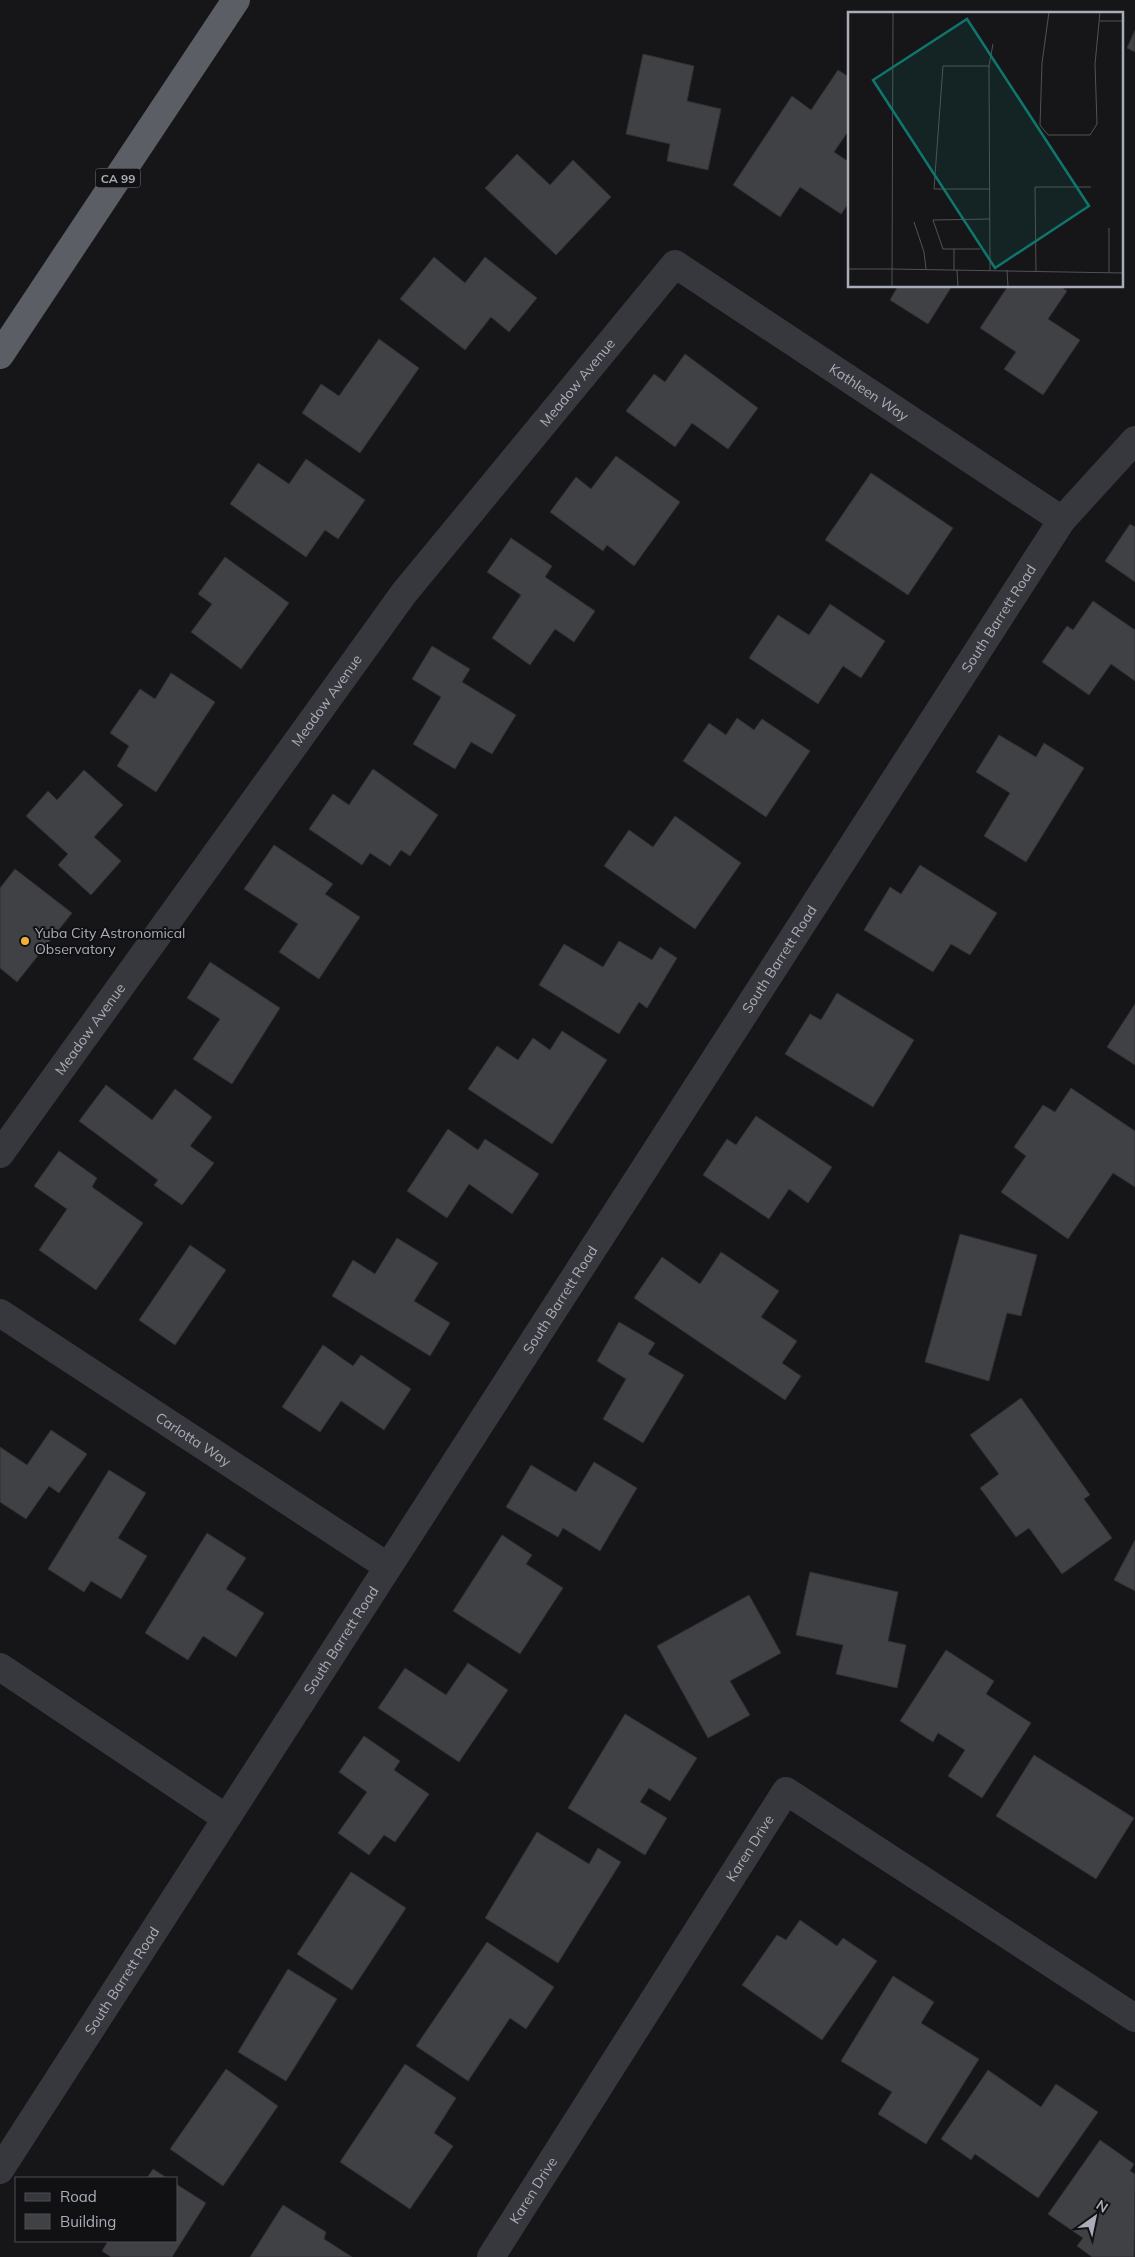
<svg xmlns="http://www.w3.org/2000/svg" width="1135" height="2257" font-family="Mulish,sans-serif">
<rect width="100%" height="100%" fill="#161618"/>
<!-- building -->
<g fill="#404145" stroke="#303034">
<polygon points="1135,30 1135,52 1127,48"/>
<polygon points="643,54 694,66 687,101 721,109 708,170 667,161 670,144 626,134"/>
<polygon points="838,70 849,77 849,130 834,152 849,162 849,203 841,214 800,187 780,217 733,185 792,96 811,110"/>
<polygon points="517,154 550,185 573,160 611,197 556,255 485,188"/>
<polygon points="434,257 465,283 485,257 537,298 509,332 491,317 465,350 400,299"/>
<polygon points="898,286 952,286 928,324 890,300"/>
<polygon points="1008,286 1060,286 1067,291 1048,319 1080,340 1043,395 1004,369 1016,352 980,328"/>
<polygon points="379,339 419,368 360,453 302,413 321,384 339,396"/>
<polygon points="685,354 758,408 728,449 692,423 675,447 626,411 654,374 665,382"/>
<polygon points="616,456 680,502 634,566 607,545 603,551 550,512 576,477 591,489"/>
<polygon points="306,459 365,500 338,539 325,530 306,557 230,504 258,463 289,484"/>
<polygon points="871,473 953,528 908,595 825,540"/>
<polygon points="1130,524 1135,527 1135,582 1105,561"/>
<polygon points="511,538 552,566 545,577 595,611 574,642 555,629 530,665 492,638 521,595 487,572"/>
<polygon points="225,557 289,603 241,669 191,632 212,604 198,594"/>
<polygon points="1093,601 1135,630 1135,681 1111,664 1089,695 1042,662 1067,626 1073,630"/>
<polygon points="830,604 885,641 861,678 843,666 818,704 749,658 778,615 809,635"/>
<polygon points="432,646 470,669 462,682 516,715 492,754 471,742 455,769 413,744 441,697 412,679"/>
<polygon points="171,673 215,702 156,792 117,766 129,746 110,733 140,689 155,699"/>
<polygon points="737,718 754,730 762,719 810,751 766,817 683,761 709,723 726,735"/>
<polygon points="999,735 1036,757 1044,743 1084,768 1026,862 984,836 1010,793 976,772"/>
<polygon points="373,769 438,815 410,856 401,850 390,866 370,853 362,865 309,829 333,794 349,805"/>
<polygon points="84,770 123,805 94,837 121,861 91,895 58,865 68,854 26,816 48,791 57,800"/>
<polygon points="675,816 741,863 695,929 604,866 629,830 653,847"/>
<polygon points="274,845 333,884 325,894 360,917 319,979 279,952 298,924 244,889"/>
<polygon points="920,865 997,913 970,955 951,944 933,972 864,930 890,887 901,894"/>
<polygon points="15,869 72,913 17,982 0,968 0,888"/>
<polygon points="619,941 652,960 660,947 677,958 647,1008 639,1002 619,1034 539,985 564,944 603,967"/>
<polygon points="210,962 280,1008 232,1084 193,1059 220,1019 187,998"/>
<polygon points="837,993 914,1040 873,1107 785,1054 810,1014 821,1020"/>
<polygon points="1135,1004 1135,1065 1107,1047"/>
<polygon points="562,1031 607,1060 552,1144 468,1089 497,1046 518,1060 533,1038 550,1050"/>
<polygon points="106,1085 152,1120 175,1089 212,1117 190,1146 214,1163 182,1205 154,1185 158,1180 79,1121"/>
<polygon points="1071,1088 1135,1131 1135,1187 1113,1173 1068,1239 1001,1192 1026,1156 1014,1147 1043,1105 1055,1112"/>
<polygon points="756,1116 832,1167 808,1203 789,1189 769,1219 703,1175 727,1139 736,1145"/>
<polygon points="448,1129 478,1150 485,1139 539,1174 512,1214 469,1184 447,1218 407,1191"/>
<polygon points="59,1151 97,1178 92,1187 143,1223 96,1290 39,1250 67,1209 34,1186"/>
<polygon points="960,1234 1037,1255 1021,1316 1007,1313 989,1381 925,1362"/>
<polygon points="397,1238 438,1263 414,1301 450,1323 430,1356 332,1296 353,1260 375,1274"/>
<polygon points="190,1245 226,1270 175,1345 139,1320"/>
<polygon points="721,1252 779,1291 761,1317 797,1341 782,1363 801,1376 785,1400 634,1298 662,1257 700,1284"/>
<polygon points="619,1322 655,1343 648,1354 684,1375 643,1443 603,1419 626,1379 597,1361"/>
<polygon points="323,1345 353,1366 361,1355 411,1389 384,1430 341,1401 320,1432 282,1407"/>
<polygon points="1021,1398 1090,1495 1084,1499 1112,1538 1062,1574 1029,1528 1016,1537 980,1488 999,1474 970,1435"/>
<polygon points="51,1430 87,1454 59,1493 49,1486 26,1519 0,1502 0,1447 27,1465"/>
<polygon points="594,1462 637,1488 600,1551 563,1528 558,1537 506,1507 531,1465 576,1492"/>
<polygon points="109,1470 146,1493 118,1538 147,1556 121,1599 91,1581 84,1592 48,1569"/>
<polygon points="207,1533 246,1558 226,1589 264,1613 236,1657 203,1636 188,1660 145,1633"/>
<polygon points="502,1535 532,1555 526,1564 563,1588 520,1654 453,1611"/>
<polygon points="1135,1540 1135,1591 1114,1580"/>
<polygon points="810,1572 898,1592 888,1641 906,1645 897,1688 836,1674 843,1645 796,1635"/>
<polygon points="749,1595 781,1653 730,1681 750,1715 708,1738 657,1646"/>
<polygon points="946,1650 994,1681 986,1694 1031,1723 982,1798 948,1776 965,1750 938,1733 933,1742 900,1721"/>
<polygon points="468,1663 508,1690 459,1762 378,1708 405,1668 446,1695"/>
<polygon points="625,1714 697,1758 670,1801 649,1788 640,1802 667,1818 645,1855 568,1808"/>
<polygon points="364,1736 400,1761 394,1770 429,1794 395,1842 384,1835 369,1855 338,1833 367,1792 339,1772"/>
<polygon points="1034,1755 1134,1818 1096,1879 996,1816"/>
<polygon points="537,1832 589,1864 598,1848 621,1862 558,1963 485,1918"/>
<polygon points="351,1872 406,1908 352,1990 297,1954"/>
<polygon points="800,1920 837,1946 843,1938 877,1961 822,2040 742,1985 777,1935 786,1940"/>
<polygon points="487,1942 554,1987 526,2029 510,2018 468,2081 416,2046"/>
<polygon points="288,1969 337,1999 286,2081 238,2052"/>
<polygon points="893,1976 934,2002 921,2023 979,2059 926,2144 878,2114 892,2092 841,2061"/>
<polygon points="405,2064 456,2098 434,2133 453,2146 410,2209 340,2162"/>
<polygon points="226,2069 278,2106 223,2186 170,2149"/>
<polygon points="988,2070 1041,2107 1056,2084 1098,2112 1038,2198 975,2154 971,2160 941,2139"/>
<polygon points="1100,2140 1134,2164 1130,2171 1135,2174 1134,2257 1092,2257 1077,2246 1083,2238 1048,2214"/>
<polygon points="153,2169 167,2178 147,2178"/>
<polygon points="176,2184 206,2203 172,2257 111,2257 102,2251 108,2241 176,2241"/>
<polygon points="283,2205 326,2232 324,2239 352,2257 250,2257"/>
</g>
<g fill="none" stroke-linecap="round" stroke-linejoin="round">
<!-- minor -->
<g stroke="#37383d" stroke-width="28">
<path id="s1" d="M0,1154L404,593L675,264L1062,520"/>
<path id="s2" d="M0,1313L387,1566"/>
<polyline points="0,1667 226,1818"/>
<path id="s3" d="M0,2170L1062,520L1135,440"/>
<path id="s4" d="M491,2257L786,1791L1135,2018"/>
</g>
<!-- trunk -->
<polyline stroke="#5b5e65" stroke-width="28" points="0,355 236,0"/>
</g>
<!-- markers -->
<circle fill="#f2b134" stroke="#111113" stroke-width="2" cx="25" cy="941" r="5"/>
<g text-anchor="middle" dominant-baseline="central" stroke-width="4" stroke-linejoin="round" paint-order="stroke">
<!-- shield labels -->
<rect fill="#111113" stroke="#7b7e86" stroke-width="1" x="95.5" y="168.5" width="45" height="19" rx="4"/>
<g font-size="12" font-weight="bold" fill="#a8adb8">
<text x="118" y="178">CA 99</text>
</g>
<!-- street labels -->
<g font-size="14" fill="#a8adb8" stroke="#111113">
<text stroke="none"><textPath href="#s1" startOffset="964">Meadow Avenue</textPath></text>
<text stroke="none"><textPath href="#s1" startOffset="1350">Kathleen Way</textPath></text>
<text stroke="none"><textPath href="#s3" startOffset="1845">South Barrett Road</textPath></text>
<text stroke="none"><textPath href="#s1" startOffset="559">Meadow Avenue</textPath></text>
<text stroke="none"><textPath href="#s3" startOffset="1440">South Barrett Road</textPath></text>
<text stroke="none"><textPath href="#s1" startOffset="154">Meadow Avenue</textPath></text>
<text stroke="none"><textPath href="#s3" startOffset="1035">South Barrett Road</textPath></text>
<text stroke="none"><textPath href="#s2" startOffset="231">Carlotta Way</textPath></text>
<text stroke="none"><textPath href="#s3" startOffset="630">South Barrett Road</textPath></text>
<text stroke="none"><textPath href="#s4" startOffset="484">Karen Drive</textPath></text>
<text stroke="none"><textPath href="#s3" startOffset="225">South Barrett Road</textPath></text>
<text stroke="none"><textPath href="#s4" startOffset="79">Karen Drive</textPath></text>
</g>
<!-- poi labels -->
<g font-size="14" fill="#a8adb8" stroke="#111113" text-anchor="start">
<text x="35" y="933">Yuba City Astronomical<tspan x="35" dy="16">Observatory</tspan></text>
</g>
</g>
<!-- overview -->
<g transform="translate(848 12)">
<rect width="275" height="275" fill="#161618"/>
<path fill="none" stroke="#505258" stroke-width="1" d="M201,0L194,51L192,113L200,123H242L249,112L247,52L252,0M252,9H275M141,54H95L86,177H141M66,210L76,240L78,257M261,216V261M132,237H95L85,208L142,207M0,257H44M44,257L275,261M106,258V237M109,258L110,275M142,258L141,54L145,32M159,258L160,275M188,260L187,175H243M44,275L45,0"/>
<path fill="#0f766e" fill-opacity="0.15" stroke="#0f766e" stroke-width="2.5" d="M119,7L241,194L147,256L25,68Z"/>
<rect width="275" height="275" fill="none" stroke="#a8adb8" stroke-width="2.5"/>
</g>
<!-- legend -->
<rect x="15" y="2177" width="162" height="65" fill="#111113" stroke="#4d4f55"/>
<rect x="25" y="2193" width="25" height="8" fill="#37383d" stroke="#4d4f55"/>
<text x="60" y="2202" font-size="15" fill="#a8adb8">Road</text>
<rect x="25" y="2214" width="25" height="15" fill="#404145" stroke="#4d4f55"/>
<text x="60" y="2227" font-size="15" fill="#a8adb8">Building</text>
<!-- north arrow -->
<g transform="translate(1095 2217) rotate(33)" stroke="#111113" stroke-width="4" paint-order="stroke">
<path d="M0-4L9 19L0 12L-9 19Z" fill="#a8adb8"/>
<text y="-8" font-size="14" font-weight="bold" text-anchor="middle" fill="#a8adb8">N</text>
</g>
</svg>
